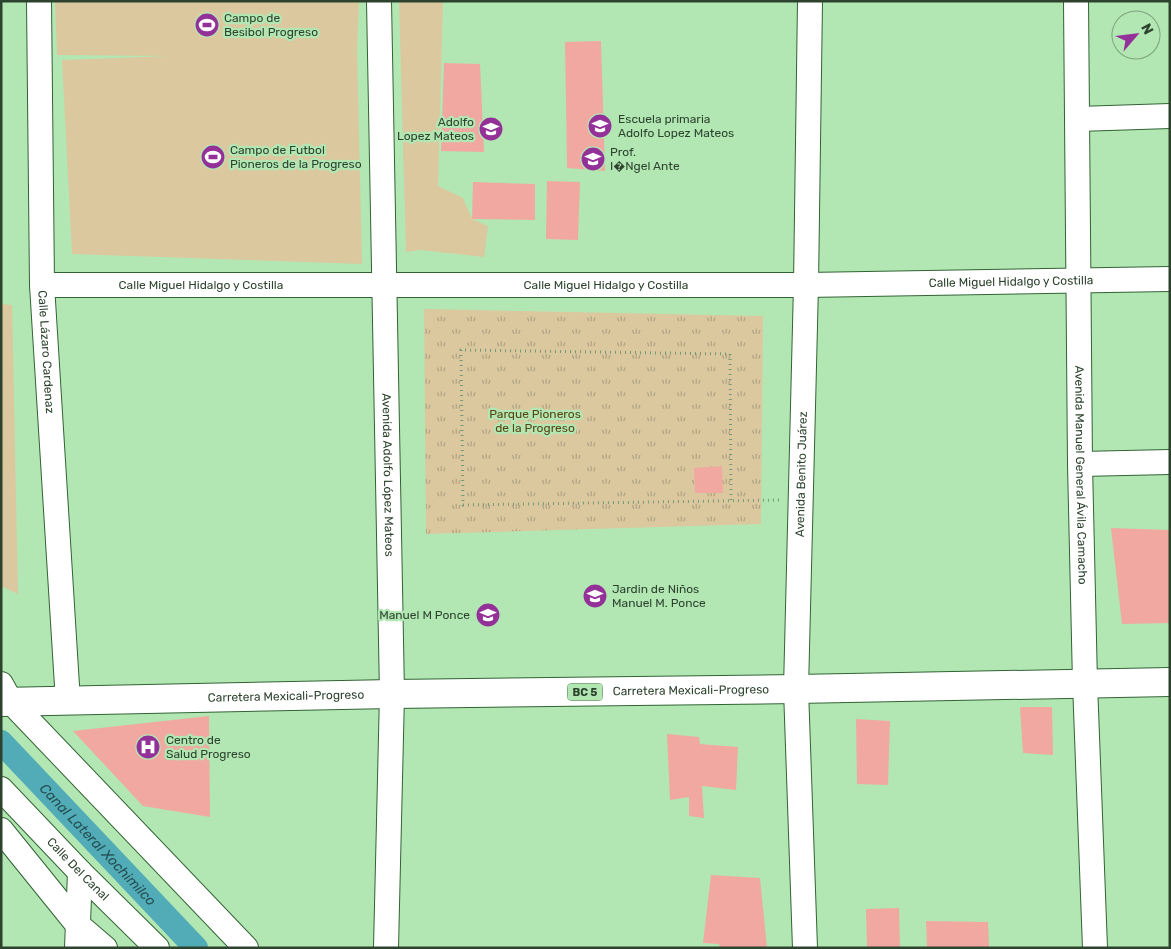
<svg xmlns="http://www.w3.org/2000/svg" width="1171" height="949" font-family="Rubik,sans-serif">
<defs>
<pattern id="park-tufts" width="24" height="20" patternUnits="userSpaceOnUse" patternTransform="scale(1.25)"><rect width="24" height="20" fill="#dbc89f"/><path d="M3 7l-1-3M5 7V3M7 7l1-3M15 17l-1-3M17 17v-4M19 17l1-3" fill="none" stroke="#b2a482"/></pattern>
</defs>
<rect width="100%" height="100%" fill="#b2e7b3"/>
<!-- grass -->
<g fill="#dbc89f">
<polygon points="55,1 359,1 357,50 362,264 72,254 62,60 168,56 57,55"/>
<polygon points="399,1 443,1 438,186 463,198 472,219 488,226 484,257 421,250 406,252"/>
<polygon points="1,304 12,305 18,594 1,586"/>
</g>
<!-- park -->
<polygon fill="url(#park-tufts)" points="424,309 763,316 761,524 426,534"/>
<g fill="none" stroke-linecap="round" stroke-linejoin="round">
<!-- canal -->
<path stroke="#51acb7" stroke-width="24" id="s1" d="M1,742L196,948"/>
</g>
<!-- building -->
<g fill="#f1a8a1">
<polygon points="601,41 605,171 567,168 565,42"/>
<polygon points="444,63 480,64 484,152 441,151"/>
<polygon points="547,181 580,182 578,240 546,239"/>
<polygon points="473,182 535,184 535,220 472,219"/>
<polygon points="722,466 723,493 695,493 694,468"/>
<polygon points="1111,528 1170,530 1170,623 1122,624"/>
<polygon points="1020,707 1052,707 1053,755 1023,753"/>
<polygon points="209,716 210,817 143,806 73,731"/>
<polygon points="856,719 890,721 888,785 857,784"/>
<polygon points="667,734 699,737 700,744 738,747 736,790 702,786 704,818 689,816 689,797 670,800"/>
<polygon points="711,875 760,878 767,948 720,948 719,944 703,943"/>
<polygon points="899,908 900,948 867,948 866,909"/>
<polygon points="926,921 988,922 989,948 927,948"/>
</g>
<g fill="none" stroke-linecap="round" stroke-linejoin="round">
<defs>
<g id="minor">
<path id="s2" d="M39,1L42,285L68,702"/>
<path id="s3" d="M379,1L392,694L386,948"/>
<path id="s4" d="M1076,1L1080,464L1085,683L1095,948"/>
<polyline points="1078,119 1170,116"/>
<path id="s5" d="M42,285H806L1170,279"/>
<polyline points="1080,464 1170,462"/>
<polyline points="1,684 11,702 246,948"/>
<path id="s6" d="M1,789L80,872L157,948"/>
<polyline points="1,830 77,924 105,948"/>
<polyline points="77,948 80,872"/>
<path id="s7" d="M805,948L796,689L806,285L810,1"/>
</g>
<g id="major">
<path id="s8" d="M1,702L392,694L796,689L1170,682"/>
</g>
</defs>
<!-- minor casing -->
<use href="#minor" stroke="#326335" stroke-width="26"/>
<!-- major casing -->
<use href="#major" stroke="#326335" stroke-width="30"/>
<!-- path -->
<polyline stroke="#739a74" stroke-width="3" stroke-dasharray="1 4" stroke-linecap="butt" points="731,500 730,354 461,350 463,505 780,500"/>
<!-- minor -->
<use href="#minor" stroke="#fff" stroke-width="24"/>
<!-- major -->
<use href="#major" stroke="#fff" stroke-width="28"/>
</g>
<!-- icons -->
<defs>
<symbol id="stadium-disc" viewBox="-11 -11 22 22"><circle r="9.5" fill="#933199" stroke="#b2e7b3"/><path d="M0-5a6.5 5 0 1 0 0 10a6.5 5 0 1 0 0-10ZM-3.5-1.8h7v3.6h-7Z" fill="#fff"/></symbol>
<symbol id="school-disc" viewBox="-11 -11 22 22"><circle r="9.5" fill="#933199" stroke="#b2e7b3"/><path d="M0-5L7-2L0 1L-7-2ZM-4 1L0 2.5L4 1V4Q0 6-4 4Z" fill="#fff"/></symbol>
<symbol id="hospital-disc" viewBox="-11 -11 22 22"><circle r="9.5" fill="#933199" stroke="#b2e7b3"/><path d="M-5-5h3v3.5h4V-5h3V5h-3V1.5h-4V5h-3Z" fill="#fff"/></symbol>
</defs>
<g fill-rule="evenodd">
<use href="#stadium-disc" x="193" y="11" width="28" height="28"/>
<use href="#school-disc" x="586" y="112" width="28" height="28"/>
<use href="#school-disc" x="477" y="115" width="28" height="28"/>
<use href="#stadium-disc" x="199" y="143" width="28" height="28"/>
<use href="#school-disc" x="579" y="145" width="28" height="28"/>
<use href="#school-disc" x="581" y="582" width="28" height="28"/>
<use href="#school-disc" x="474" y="601" width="28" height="28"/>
<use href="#hospital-disc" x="134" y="733" width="28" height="28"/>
</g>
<g text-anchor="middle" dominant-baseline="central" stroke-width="4.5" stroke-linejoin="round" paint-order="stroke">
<!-- shield labels -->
<rect fill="#b2e7b3" stroke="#557456" stroke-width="1" x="567.5" y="683.5" width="35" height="17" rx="4"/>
<g font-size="11" font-weight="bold" fill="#2d432e">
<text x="585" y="692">BC 5</text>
</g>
<!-- poi labels -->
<g font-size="12" fill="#2d432e" stroke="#b2e7b3" text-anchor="start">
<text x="224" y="18">Campo de<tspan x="224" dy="14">Besibol Progreso</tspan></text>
<text x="618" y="119">Escuela primaria<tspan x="618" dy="14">Adolfo Lopez Mateos</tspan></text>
<text x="474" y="122" text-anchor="end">Adolfo<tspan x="474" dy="14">Lopez Mateos</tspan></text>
<text x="230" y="150">Campo de Futbol<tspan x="230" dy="14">Pioneros de la Progreso</tspan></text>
<text x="610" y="152">Prof.<tspan x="610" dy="14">I�Ngel Ante</tspan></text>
<text x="612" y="589">Jardin de Niños<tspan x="612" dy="14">Manuel M. Ponce</tspan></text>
<text x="470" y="615" text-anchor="end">Manuel M Ponce</text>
<text x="166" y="740">Centro de<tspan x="166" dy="14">Salud Progreso</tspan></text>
</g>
<!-- street labels -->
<g font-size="12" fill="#2d432e" stroke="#b2e7b3">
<text stroke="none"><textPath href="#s5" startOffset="969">Calle Miguel Hidalgo y Costilla</textPath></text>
<text stroke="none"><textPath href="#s5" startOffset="564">Calle Miguel Hidalgo y Costilla</textPath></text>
<text stroke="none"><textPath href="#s5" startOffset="159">Calle Miguel Hidalgo y Costilla</textPath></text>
<text stroke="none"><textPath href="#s2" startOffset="351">Calle Lázaro Cardenaz</textPath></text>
<text stroke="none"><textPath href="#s3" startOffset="474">Avenida Adolfo López Mateos</textPath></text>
<text stroke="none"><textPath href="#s7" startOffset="474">Avenida Benito Juárez</textPath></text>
<text stroke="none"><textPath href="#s4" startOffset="474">Avenida Manuel General Ávila Camacho</textPath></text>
<text stroke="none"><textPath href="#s8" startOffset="690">Carretera Mexicali-Progreso</textPath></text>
<text stroke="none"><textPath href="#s8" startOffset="285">Carretera Mexicali-Progreso</textPath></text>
<text stroke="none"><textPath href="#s6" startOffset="111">Calle Del Canal</textPath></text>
</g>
<!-- park labels -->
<g font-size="12" fill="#594413" stroke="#b2e7b3">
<text x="535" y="414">Parque Pioneros<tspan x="535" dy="14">de la Progreso</tspan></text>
</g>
<!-- water labels -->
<g font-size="14" font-style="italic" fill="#254f53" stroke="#b2e7b3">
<text stroke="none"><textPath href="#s1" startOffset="141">Canal Lateral Xochimilco</textPath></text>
</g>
</g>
<!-- border -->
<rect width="1171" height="949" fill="none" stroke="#2d432e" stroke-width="5"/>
<!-- north arrow -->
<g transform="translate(1136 35) rotate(62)"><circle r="24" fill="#b2e7b3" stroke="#7da57e"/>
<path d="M0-4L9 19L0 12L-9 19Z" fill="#933199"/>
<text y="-8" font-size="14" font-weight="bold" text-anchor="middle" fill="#2d432e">N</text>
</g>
</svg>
